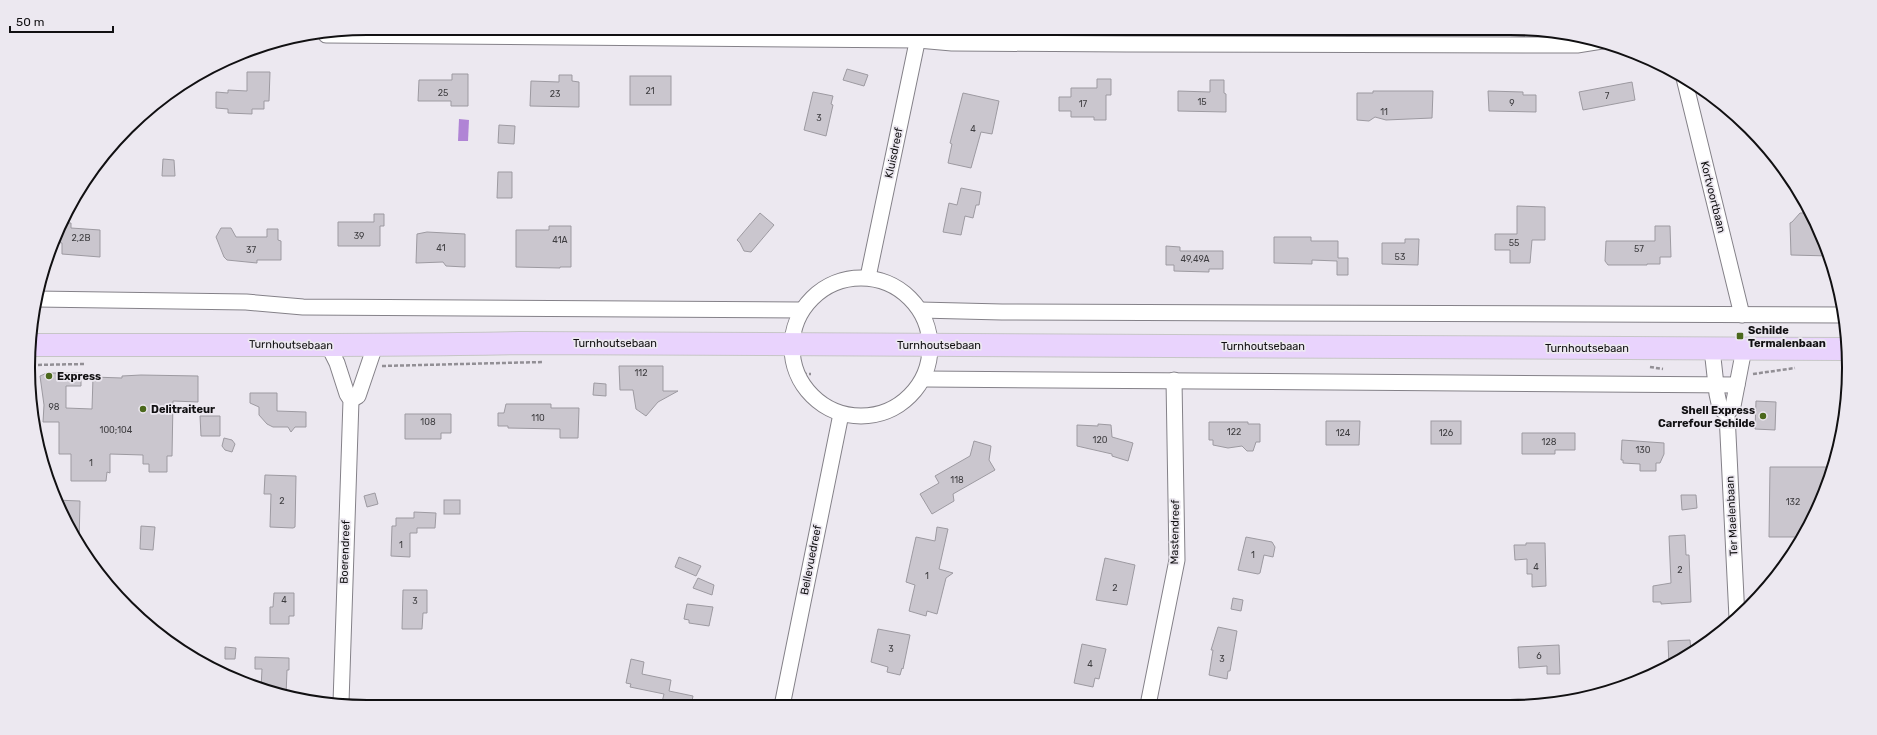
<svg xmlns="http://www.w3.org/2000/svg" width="1877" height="735" font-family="Rubik,sans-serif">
<rect width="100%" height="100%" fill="#ece8f0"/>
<!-- water -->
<polygon fill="#b084d5" points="459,119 469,120 468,141 458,141"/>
<!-- building -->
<g fill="#cac6ce" stroke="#9d9aa1">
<polygon points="847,69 868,75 864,86 843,80"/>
<polygon points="247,72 270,72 269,101 264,101 264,109 252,109 252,114 228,113 228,109 216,108 216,92 228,93 228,90 247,91"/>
<polygon points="452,74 468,74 468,106 451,106 451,101 418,101 419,80 452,80"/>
<polygon points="559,75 572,75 572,81 579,82 579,107 530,106 531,81 559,82"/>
<rect x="630" y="76" width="41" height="29"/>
<polygon points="1097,79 1111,79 1111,95 1106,95 1106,120 1094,120 1094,117 1071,117 1071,111 1059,111 1059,97 1071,97 1071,88 1097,88"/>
<polygon points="1210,80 1224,80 1224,93 1226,94 1226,112 1178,111 1178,91 1210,92"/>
<polygon points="1632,82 1635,100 1583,110 1579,92"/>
<polygon points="1373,91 1433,91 1432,118 1386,120 1375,117 1369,121 1357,120 1357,93 1373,93"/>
<polygon points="1488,91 1523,92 1523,95 1536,95 1536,112 1489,111"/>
<polygon points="813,92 833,96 831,104 833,105 826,136 804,130"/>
<polygon points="963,93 999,101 992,134 981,132 971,168 948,163 952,144 950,143"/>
<polygon points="499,125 515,126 514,144 498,143"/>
<polygon points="163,159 174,160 175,176 162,176"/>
<polygon points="498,172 512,172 512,198 497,198"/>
<polygon points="961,188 981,192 979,205 976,205 973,218 965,216 961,235 943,232 949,203 957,205"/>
<polygon points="1517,206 1545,207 1545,240 1532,240 1530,263 1510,263 1510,250 1495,250 1495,234 1517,234"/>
<polygon points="760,213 774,225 751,252 744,251 740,243 737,240"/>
<polygon points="1800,213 1804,213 1812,222 1814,222 1814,231 1819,231 1830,256 1791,255 1790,223 1792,222"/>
<polygon points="374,214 384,214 384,226 380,226 380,246 338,246 338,222 374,222"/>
<polygon points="62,223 71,223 71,228 100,230 100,257 62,254 62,243 56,242 56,236"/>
<polygon points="549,226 571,226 571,267 560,267 560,268 516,267 516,230 549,230"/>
<polygon points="1655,226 1670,226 1671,257 1660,257 1660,264 1647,264 1647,265 1608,265 1605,261 1606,241 1655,241"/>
<polygon points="221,228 231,228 236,237 267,237 267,229 278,229 278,240 281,241 281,260 257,260 257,263 227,260 224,257 216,237"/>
<polygon points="427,232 465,234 465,267 446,266 443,262 416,263 417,234"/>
<polygon points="1274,237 1311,237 1311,241 1338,241 1338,258 1348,258 1348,275 1337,275 1337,261 1312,260 1312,264 1274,263"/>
<polygon points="1405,239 1419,239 1418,265 1382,264 1382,243 1405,243"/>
<polygon points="1166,246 1180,247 1180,251 1223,251 1223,269 1209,269 1209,272 1174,271 1174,265 1166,265"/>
<polygon points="619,366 663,366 663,391 678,391 658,402 646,416 636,409 633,390 620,390"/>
<polygon points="47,373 81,373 81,386 66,386 66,408 92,409 93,377 122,378 122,376 141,375 198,376 198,402 173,401 172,456 167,456 167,472 149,472 149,464 143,464 143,455 110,454 110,473 107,472 106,481 71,481 71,454 59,454 59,422 43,422 44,405 40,376"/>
<polygon points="594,383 606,384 606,396 593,395"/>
<polygon points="250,393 277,393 277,411 306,412 306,427 295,427 291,432 288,427 273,427 267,424 259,415 259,407 250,403"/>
<polygon points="1756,401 1776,402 1775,430 1755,429"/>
<polygon points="506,404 551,404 551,408 579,408 578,438 560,438 560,429 508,428 508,426 498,426 498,413 504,413"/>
<polygon points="405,414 451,414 451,433 441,433 441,439 405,439"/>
<polygon points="200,416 220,416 220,436 201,436"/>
<polygon points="1326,421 1360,421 1359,445 1326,445"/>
<rect x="1431" y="421" width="30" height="23"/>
<polygon points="1209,422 1248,422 1248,424 1260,424 1260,442 1256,442 1253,451 1247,451 1242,446 1228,448 1213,445 1213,440 1209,440"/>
<polygon points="1098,424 1111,425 1112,437 1133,443 1128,461 1112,456 1112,454 1077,446 1077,425 1098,426"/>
<polygon points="1522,433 1575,433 1575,450 1555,450 1555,454 1522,454"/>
<polygon points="224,438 232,440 235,444 232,452 225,450 222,446"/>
<polygon points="1622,440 1664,443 1664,454 1660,463 1656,463 1656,471 1640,471 1640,464 1623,463 1623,460 1621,460"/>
<polygon points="974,441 991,446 989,460 995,470 953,494 954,501 932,514 920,494 939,483 935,476 970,456"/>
<polygon points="1770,467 1832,467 1800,537 1769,537"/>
<polygon points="265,475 296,476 295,527 293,528 270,527 271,494 264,494"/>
<polygon points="375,493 378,504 367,507 364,496"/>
<polygon points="1681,495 1696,495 1697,508 1682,510"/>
<polygon points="55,500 80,501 79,545"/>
<rect x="444" y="500" width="16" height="14"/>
<polygon points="414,512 436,513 435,528 417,528 417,533 410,533 410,557 391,556 392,526 396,526 396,518 414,518"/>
<polygon points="141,526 155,527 153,550 140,549"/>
<polygon points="937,527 948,529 939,569 953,573 946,578 937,614 927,611 926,616 909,611 915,585 906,582 916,537 935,541"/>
<polygon points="1685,535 1686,555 1689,555 1691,602 1661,604 1661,602 1653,602 1653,586 1671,583 1669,536"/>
<polygon points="1246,537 1272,542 1275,547 1273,557 1264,555 1260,573 1258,574 1238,570"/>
<polygon points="1526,543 1545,543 1546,586 1532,587 1532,574 1527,574 1527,559 1515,560 1514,545 1526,545"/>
<polygon points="679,557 701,566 696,576 675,567"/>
<polygon points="1105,558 1135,565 1127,605 1096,600"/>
<polygon points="698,578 714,585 712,595 693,588"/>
<polygon points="403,590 427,590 427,613 423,613 422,629 402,629"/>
<polygon points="274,593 294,593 294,616 289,616 289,624 270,624 270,607 273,607"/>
<polygon points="1233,598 1243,600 1241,611 1231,609"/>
<polygon points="687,604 713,607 709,626 689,623 689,620 684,619"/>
<polygon points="1218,627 1237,631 1230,671 1228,671 1227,679 1209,675 1213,650 1211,650"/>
<polygon points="878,629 910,635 903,669 902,668 900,675 887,672 888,667 871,662"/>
<polygon points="1690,640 1691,651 1669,666 1668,641"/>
<polygon points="1082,644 1106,649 1099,679 1095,678 1093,687 1074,683"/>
<polygon points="1559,645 1560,674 1547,674 1547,666 1519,668 1518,647"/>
<polygon points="225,647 236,648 235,659 225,659"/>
<polygon points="255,657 289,658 289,670 287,670 286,696 261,689 262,669 255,669"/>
<polygon points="631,659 644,662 642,674 671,680 669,691 693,696 691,706 671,706 671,704 662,702 664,694 630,687 631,684 626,683"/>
</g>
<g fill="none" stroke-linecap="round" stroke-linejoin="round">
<defs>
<g id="minor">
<polyline points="326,35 918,40 952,43 1127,44 1577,45 1602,41"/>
<polyline points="1684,78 1742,315"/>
<polyline points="868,277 920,28"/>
<circle cx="861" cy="347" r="69"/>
<polyline points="36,299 246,302 303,307 801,310"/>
<polyline points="920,310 1002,312 1844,315"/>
<polyline points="328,345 337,363 347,394 351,400 341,703"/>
<polyline points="1712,349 1717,394 1720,408 1727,414"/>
<polyline points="925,379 1737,385"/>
<polyline points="351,400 358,396 375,346"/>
<polyline points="1737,618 1727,414 1733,406 1744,349"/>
<polyline points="1148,705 1177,560 1174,380"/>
<polyline points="782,706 841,414"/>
</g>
<path id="primary" d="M32,345C194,345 357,346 520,343L1847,349"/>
</defs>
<!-- minor casing -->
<use href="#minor" stroke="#848188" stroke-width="17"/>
<!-- primary casing -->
<use href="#primary" stroke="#c6c6c6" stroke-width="24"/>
<!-- path -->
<g stroke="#928f95" stroke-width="2.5" stroke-dasharray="4 2" stroke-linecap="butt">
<polyline points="33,314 33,327"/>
<polyline points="32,365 85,364"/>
<polyline points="382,366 543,362"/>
<polyline points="1650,367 1663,369"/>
<polyline points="797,374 811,374"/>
<polyline points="1753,374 1795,368"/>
</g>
<!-- minor -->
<use href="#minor" stroke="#fff" stroke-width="15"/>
<!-- primary -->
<use href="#primary" stroke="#e9d3fd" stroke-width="22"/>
</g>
<!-- markers -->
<g fill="#4b681c" stroke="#ece8f0" stroke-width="1.5">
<rect x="1736" y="332" width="8" height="8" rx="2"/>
<circle cx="49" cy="376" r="4"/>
<circle cx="143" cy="409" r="4"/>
<circle cx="1763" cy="416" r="4"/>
</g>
<g text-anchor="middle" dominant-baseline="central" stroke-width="3.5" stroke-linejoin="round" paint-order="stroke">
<!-- number labels -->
<g font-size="9" fill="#3f3e41">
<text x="650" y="91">21</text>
<text x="443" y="93">25</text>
<text x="555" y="94">23</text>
<text x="1607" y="96">7</text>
<text x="1202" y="102">15</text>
<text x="1512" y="103">9</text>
<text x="1083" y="104">17</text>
<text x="1384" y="112">11</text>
<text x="819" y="118">3</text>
<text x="973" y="129">4</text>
<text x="359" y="236">39</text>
<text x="81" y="238">2,2B</text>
<text x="560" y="240">41A</text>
<text x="1514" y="243">55</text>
<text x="441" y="248">41</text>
<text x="1639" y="249">57</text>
<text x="251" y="250">37</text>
<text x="1400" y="257">53</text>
<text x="1195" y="259">49,49A</text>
<text x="641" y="373">112</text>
<text x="54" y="407">98</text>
<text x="538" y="418">110</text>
<text x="428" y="422">108</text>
<text x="116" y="430">100;104</text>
<text x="1234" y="432">122</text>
<text x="1343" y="433">124</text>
<text x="1446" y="433">126</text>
<text x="1100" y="440">120</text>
<text x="1549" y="442">128</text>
<text x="1643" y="450">130</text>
<text x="91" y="463">1</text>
<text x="957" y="480">118</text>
<text x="282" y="501">2</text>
<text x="1793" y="502">132</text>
<text x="401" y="545">1</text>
<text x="1253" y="555">1</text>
<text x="1536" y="567">4</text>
<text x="1680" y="570">2</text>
<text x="927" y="576">1</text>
<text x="1115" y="588">2</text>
<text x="284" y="600">4</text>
<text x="415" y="601">3</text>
<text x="891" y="649">3</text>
<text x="1539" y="656">6</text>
<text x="1222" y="659">3</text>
<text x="1090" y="664">4</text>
</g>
<!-- street labels -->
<g font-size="11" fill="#111012" stroke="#ece8f0">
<text transform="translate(894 153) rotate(-78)">Kluisdreef</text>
<text transform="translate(1713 197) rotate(76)">Kortvoortbaan</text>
<text x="615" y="343">Turnhoutsebaan</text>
<text transform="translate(291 345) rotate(1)">Turnhoutsebaan</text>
<text x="939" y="345">Turnhoutsebaan</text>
<text x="1263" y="346">Turnhoutsebaan</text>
<text x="1587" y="348">Turnhoutsebaan</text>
<text transform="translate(1732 516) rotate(-93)">Ter Maelenbaan</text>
<text transform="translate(1175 532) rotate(-89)">Mastendreef</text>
<text transform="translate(345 552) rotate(-88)">Boerendreef</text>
<text transform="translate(811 560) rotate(-79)">Bellevuedreef</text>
</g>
<!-- poi labels -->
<g font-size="11" font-weight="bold" fill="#111012" stroke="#ece8f0" text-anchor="start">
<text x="1748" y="330">Schilde<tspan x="1748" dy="13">Termalenbaan</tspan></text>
<text x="57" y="376">Express</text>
<text x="151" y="409">Delitraiteur</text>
<text x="1755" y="410" text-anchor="end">Shell Express<tspan x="1755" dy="13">Carrefour Schilde</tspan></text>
</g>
</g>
<!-- crop -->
<path d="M0 0H1877V735H0ZM367 35H1510A332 332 0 0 1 1842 367V368A332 332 0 0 1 1510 700H367A332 332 0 0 1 35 368V367A332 332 0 0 1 367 35Z" fill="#ece8f0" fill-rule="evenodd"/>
<path fill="none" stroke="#111012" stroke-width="2" d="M367 35H1510A332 332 0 0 1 1842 367V368A332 332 0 0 1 1510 700H367A332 332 0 0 1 35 368V367A332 332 0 0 1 367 35Z"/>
<!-- scale -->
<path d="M10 26v6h103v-6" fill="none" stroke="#111012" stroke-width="2"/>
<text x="16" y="26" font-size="12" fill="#111012" stroke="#ece8f0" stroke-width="3" paint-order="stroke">50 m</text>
</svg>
